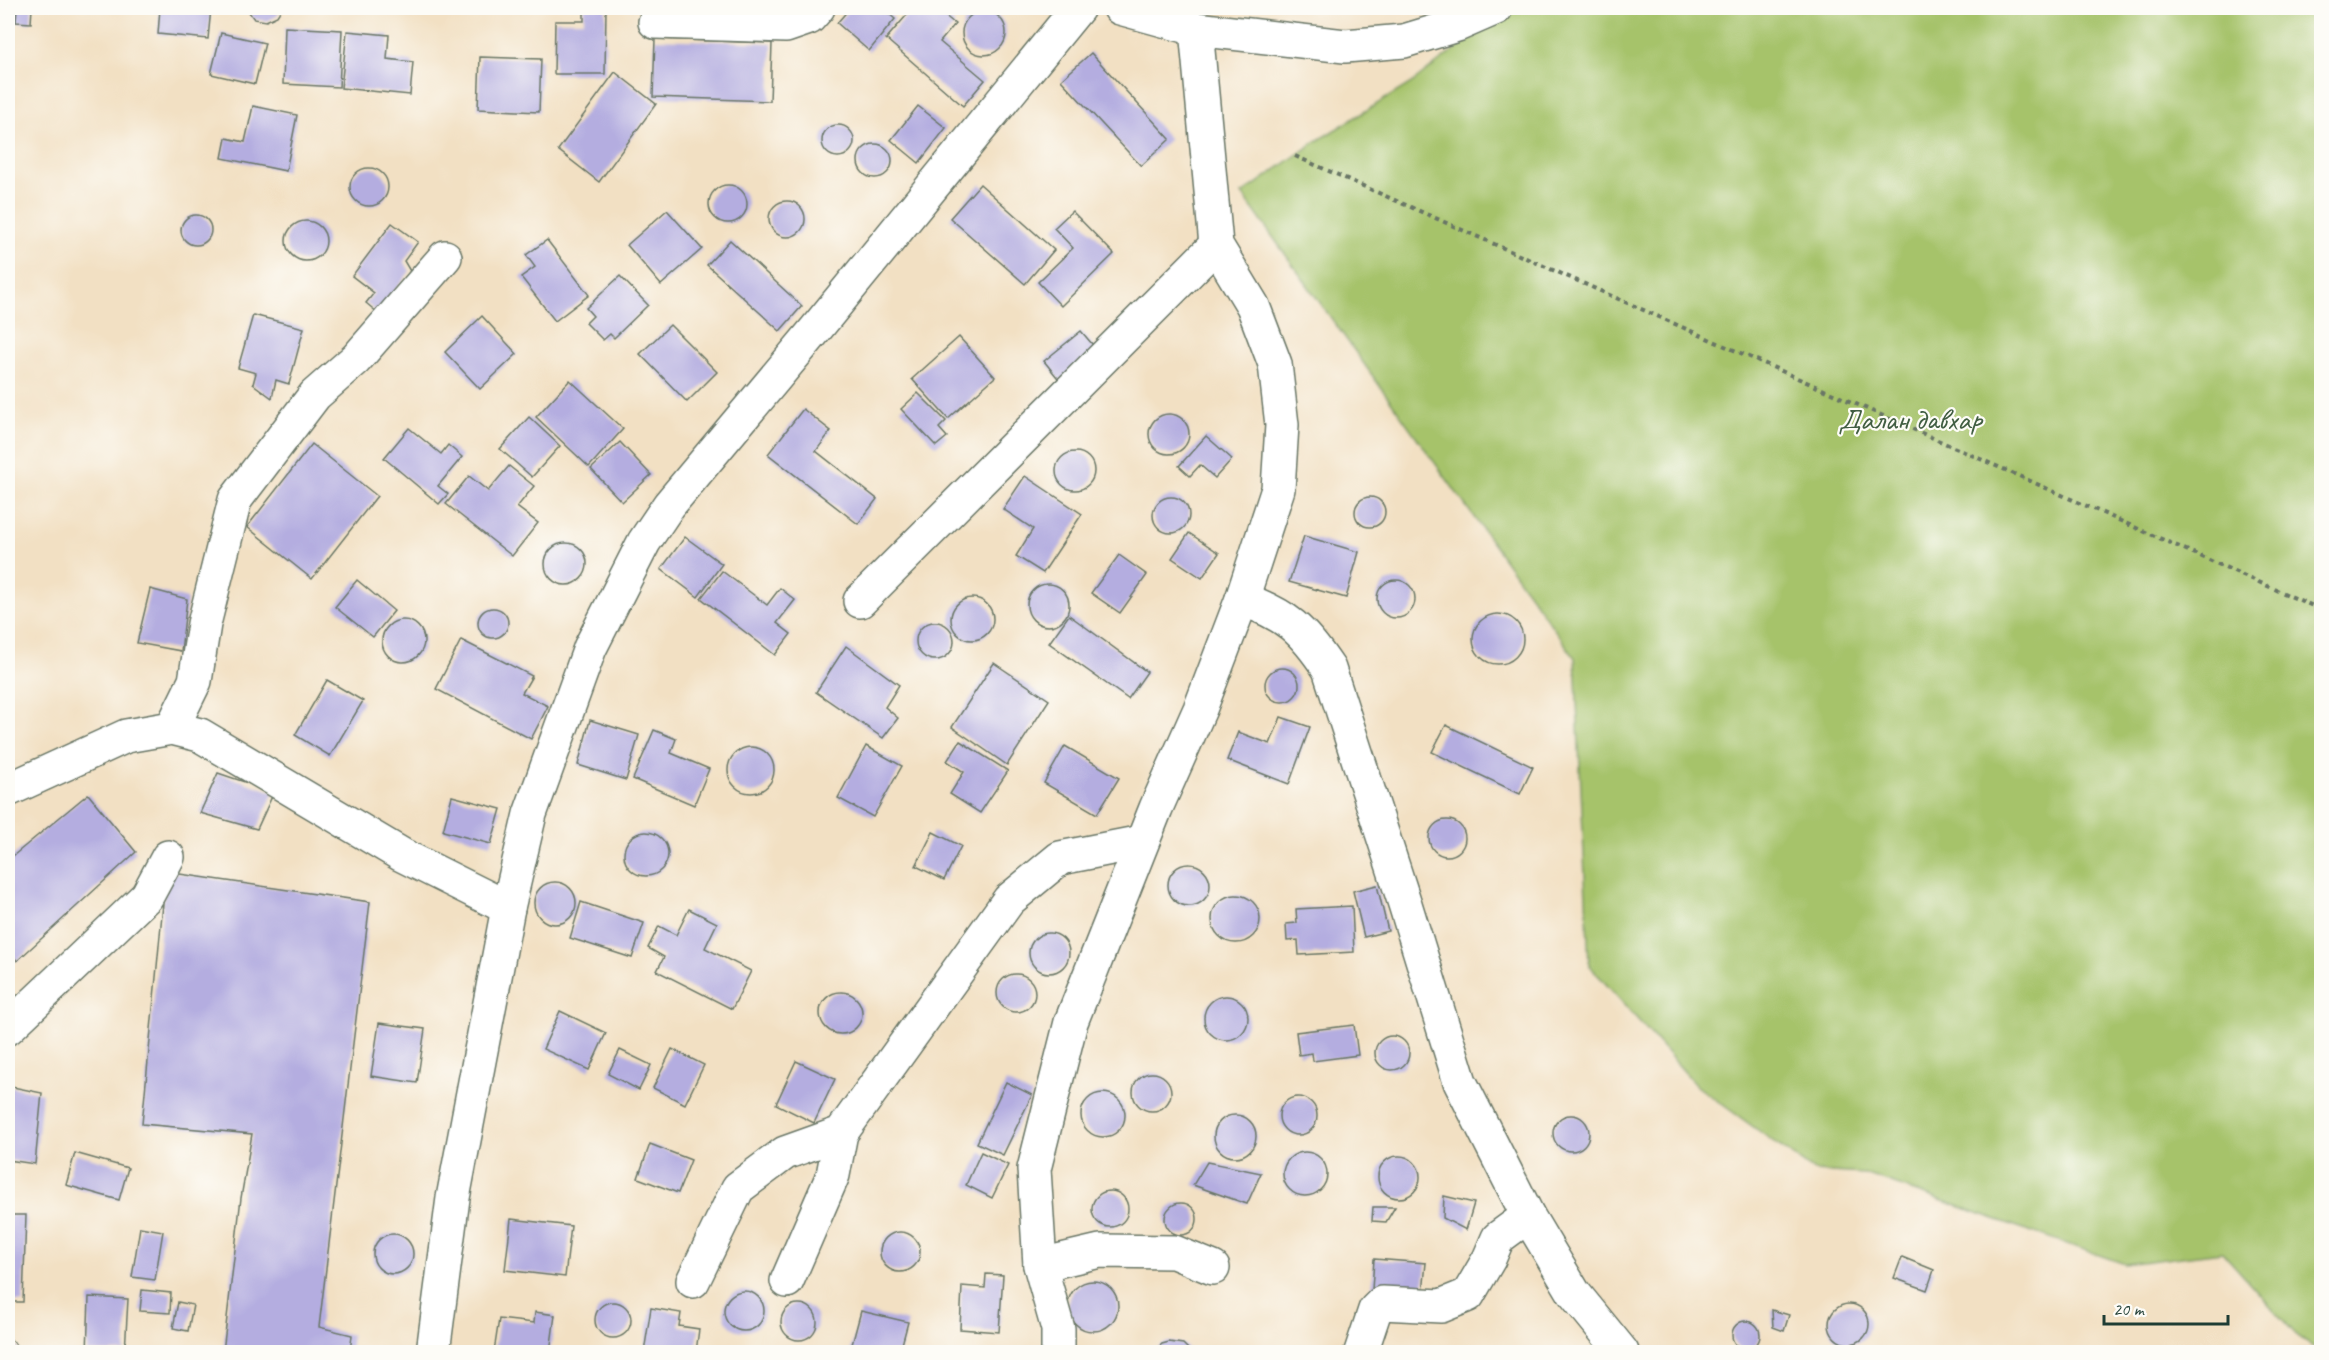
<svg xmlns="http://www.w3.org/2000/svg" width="2329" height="1360" font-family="Caveat,sans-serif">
<rect width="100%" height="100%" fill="#fdfcf7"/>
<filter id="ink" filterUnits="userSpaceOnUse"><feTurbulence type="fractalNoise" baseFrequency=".0167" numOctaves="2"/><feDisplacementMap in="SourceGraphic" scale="12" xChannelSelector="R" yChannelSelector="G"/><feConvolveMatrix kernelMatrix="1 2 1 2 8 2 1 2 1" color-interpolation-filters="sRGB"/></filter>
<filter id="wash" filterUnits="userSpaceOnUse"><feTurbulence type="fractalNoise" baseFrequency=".008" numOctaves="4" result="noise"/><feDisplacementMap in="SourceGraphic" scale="24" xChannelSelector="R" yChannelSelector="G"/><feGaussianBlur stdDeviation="1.35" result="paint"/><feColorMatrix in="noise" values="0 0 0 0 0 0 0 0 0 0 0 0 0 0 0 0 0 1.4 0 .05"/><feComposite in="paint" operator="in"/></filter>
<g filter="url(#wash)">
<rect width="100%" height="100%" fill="#f2e0c3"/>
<!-- green -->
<polygon fill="#a6c36a" stroke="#62804f" stroke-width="1.5" points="1517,8 2321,8 2321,1352 2299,1338 2222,1252 2125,1264 1865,1174 1814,1171 1697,1086 1589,965 1575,658 1242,194 1315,142 1413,82 1450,53"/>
<g id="blocks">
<!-- building -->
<g fill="#b4ade0">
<polygon points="17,8 32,8 31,23 16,22"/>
<polygon points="160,8 211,8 208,39 158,34"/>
<polygon points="246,8 282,8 277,16 266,21 254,19"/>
<polygon points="584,8 606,8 605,74 554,74 555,21 584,21"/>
<polygon points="850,8 882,8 895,19 869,51 837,23"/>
<polygon points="913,8 936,8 955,24 940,42 985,80 963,106 886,39"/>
<circle cx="984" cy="33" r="22"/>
<polygon points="285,27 342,30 339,87 283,84"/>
<polygon points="347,31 389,35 387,59 413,62 410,95 341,88"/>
<polygon points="221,33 265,43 255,84 211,74"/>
<polygon points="655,39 772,43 770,101 653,97"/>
<polygon points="1091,53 1170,139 1141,166 1061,80"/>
<polygon points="480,57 541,59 539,112 478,109"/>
<polygon points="615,72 656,104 599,182 558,150"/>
<polygon points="253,106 297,115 286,171 222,158 226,138 245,142"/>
<polygon points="918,106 946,128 919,163 891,140"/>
<circle cx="838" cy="141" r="16"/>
<circle cx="875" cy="161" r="17"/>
<circle cx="369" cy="187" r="19"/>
<polygon points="980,184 1054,250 1025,284 950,218"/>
<circle cx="728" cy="204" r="19"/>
<circle cx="787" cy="219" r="18"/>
<polygon points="667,210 702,249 661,285 627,245"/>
<polygon points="1072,211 1114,254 1061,306 1038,282 1073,248 1054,228"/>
<circle cx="196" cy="230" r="15"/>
<circle cx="306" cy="241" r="20"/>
<polygon points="392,223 418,242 404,261 410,271 378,313 366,303 374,293 352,276"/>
<polygon points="547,240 589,295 555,321 521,277 535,267 526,255"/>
<polygon points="730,240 802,306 780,331 707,265"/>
<polygon points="620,276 648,305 614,338 610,334 603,340 586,323 593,316 586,308"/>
<polygon points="253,315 304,328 289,384 276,380 272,398 253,384 256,373 238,368"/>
<polygon points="482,316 517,354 480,389 445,352"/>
<polygon points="670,325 717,372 687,402 640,354"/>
<polygon points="1081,331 1098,351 1061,382 1044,361"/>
<polygon points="959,337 995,377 948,419 912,379"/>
<polygon points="570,380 623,429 589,467 536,417"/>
<polygon points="918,393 946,421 939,428 947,437 936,446 901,409"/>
<polygon points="803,409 831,431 816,451 877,499 858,524 768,454"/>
<circle cx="1169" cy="434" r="20"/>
<polygon points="529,417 560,446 532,477 500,449"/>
<polygon points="409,428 441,454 448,445 462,457 438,486 448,494 439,504 384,458"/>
<polygon points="1206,436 1232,459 1215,478 1200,465 1190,476 1179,466"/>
<polygon points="620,442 651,475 622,502 591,469"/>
<polygon points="312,444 377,496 312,579 247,527"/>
<circle cx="1075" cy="471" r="19"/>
<polygon points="509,466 534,486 517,507 538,523 512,556 446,504 469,476 488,491"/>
<polygon points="1025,476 1082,514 1043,573 1016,556 1033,529 1003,509"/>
<circle cx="1171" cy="515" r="18"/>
<circle cx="1370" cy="512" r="15"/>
<polygon points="1189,533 1219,553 1202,578 1172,558"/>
<polygon points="1304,536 1359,552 1346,598 1289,582"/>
<polygon points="685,537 722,564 698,597 661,569"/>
<circle cx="566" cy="564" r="21"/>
<polygon points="1119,555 1147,575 1120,613 1091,593"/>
<polygon points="722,571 767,605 780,588 795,600 777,623 791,634 775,655 701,598"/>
<circle cx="1396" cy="599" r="19"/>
<polygon points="357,580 394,611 373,637 335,607"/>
<circle cx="1048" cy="605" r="21"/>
<polygon points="150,589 187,599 181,651 137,643"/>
<circle cx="972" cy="619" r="21"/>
<circle cx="493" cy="623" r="15"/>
<circle cx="1498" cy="639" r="25"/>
<polygon points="1069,615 1147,672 1128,699 1049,643"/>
<circle cx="403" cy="641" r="21"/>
<circle cx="935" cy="641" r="19"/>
<polygon points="461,640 532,676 522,693 548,706 531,739 436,689"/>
<polygon points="846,646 899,685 885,707 898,718 883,738 816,692"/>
<polygon points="994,663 1049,700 1007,765 952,727"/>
<circle cx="1282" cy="685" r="17"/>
<polygon points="327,680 363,701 330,756 295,735"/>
<polygon points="1281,717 1310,727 1289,784 1227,760 1238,732 1270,744"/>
<polygon points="590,720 639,735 626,780 578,765"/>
<polygon points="1446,725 1533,767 1520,794 1432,752"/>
<polygon points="654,730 676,739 671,753 709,769 694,805 633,779"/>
<polygon points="960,741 1008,771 980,813 950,794 964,772 947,761"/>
<polygon points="866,746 902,766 873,817 838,798"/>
<polygon points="1065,746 1119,778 1097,814 1044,783"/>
<circle cx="751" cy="770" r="23"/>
<polygon points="218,773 274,792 257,829 200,813"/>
<polygon points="88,794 136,852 17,961 8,949 8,860"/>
<polygon points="452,796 501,809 491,844 443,831"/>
<circle cx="1447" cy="838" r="18"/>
<circle cx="646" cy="854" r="22"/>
<polygon points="933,832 961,846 944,880 916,866"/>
<circle cx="1189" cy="885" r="21"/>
<polygon points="166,872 370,902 319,1327 352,1335 350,1352 223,1352 241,1198 252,1134 142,1124"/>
<circle cx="555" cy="903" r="21"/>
<polygon points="1377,885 1388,931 1364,937 1353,891"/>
<circle cx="1236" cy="919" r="24"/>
<polygon points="581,902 644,923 632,958 570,938"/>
<polygon points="1352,906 1354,952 1299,955 1298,940 1287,941 1286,924 1297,923 1296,909"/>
<polygon points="689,909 717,923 705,948 751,971 732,1009 657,971 664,957 648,948 659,926 676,935"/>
<circle cx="1049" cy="953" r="20"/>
<circle cx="1016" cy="993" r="19"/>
<circle cx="841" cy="1013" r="21"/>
<circle cx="1226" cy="1018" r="22"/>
<polygon points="560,1011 606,1033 589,1070 543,1049"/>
<polygon points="379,1023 425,1029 417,1083 371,1076"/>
<polygon points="1354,1025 1358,1055 1313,1061 1312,1053 1299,1055 1296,1032"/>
<circle cx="1392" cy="1053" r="17"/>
<polygon points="672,1049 704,1065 685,1104 653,1088"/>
<polygon points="620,1050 651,1065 639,1090 608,1074"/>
<polygon points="796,1061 835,1079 814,1123 776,1104"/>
<circle cx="1152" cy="1092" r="19"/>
<polygon points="1006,1082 1032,1095 1003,1155 977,1143"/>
<polygon points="8,1086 42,1093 35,1164 8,1160"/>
<circle cx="1103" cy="1115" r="22"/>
<circle cx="1298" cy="1116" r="19"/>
<circle cx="1235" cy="1136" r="21"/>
<circle cx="1571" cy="1133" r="18"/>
<polygon points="650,1144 691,1160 678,1193 638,1178"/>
<circle cx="1305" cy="1174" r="22"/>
<polygon points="981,1152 1008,1165 992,1198 966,1185"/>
<polygon points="75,1153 128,1168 119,1200 66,1185"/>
<circle cx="1399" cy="1177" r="21"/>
<polygon points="1207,1162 1261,1173 1247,1204 1193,1185"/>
<circle cx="1110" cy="1209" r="18"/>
<polygon points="1444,1196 1474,1203 1466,1230 1443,1218"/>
<circle cx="1181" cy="1219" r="16"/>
<polygon points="1373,1207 1395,1207 1386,1222 1372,1221"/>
<polygon points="8,1215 26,1215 23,1302 8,1302"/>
<polygon points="511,1219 571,1226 565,1277 505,1270"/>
<polygon points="140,1227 163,1231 155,1280 132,1277"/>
<circle cx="900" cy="1252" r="20"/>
<circle cx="393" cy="1254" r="20"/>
<polygon points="1902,1257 1934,1270 1927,1290 1894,1278"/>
<polygon points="1374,1259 1426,1263 1423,1293 1372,1290"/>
<polygon points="986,1274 1003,1275 999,1332 960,1329 962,1286 985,1288"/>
<circle cx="1093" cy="1306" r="25"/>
<polygon points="142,1290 171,1293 170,1313 140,1311"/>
<circle cx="744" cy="1311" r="20"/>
<polygon points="89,1297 128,1299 125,1352 87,1352"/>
<polygon points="178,1302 193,1305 188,1331 173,1328"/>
<circle cx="613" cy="1320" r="18"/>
<circle cx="799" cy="1322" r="18"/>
<circle cx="1849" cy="1324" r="20"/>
<polygon points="651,1308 681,1313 679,1326 699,1329 696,1352 644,1352"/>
<polygon points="1772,1310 1789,1315 1784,1331 1773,1327"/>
<polygon points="861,1311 908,1322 900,1352 850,1352"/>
<polygon points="535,1312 555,1315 550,1352 494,1352 499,1319 534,1323"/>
<circle cx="1746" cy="1335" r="14"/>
<polygon points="8,1338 14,1342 20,1352 8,1352"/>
<polygon points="1169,1342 1183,1344 1191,1352 1153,1352 1162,1344"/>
</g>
</g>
</g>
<g filter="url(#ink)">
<use href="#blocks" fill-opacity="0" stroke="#697666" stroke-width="1.5"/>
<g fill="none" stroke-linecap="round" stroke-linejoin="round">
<defs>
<g id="minor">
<polyline points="1120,8 1196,29 1345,46 1404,41 1457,25 1496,8"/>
<polyline points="655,22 786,26 809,18 818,8"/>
<path d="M1242,599C1287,615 1303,630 1329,669L1405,904L1460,1082L1528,1216L1574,1293L1622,1352"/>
<polyline points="860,601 1216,245"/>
<polyline points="172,728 195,681 204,624 235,500 315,395 356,359 445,257"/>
<polyline points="8,790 126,736 172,728 200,735 402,855 508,908"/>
<polyline points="8,1028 147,896 168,857"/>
<polyline points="1040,1265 1100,1251 1174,1252 1213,1268"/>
<polyline points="693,1281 738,1188 785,1153 841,1133 1009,900 1060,858 1142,842"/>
<polyline points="787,1281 833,1175 841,1133"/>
<polyline points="433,1352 453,1198 508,908 530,814 590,648 644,542 669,505 816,329 1078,8"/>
<polyline points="1058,1352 1058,1329 1040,1265 1034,1169 1071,1022 1156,808 1200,709 1242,599 1278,489 1282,425 1275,364 1253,306 1216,245 1196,29"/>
<polyline points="1361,1352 1375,1310 1382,1303 1441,1306 1468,1295 1489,1259 1498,1238 1528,1216"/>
</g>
</defs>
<!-- minor casing -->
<use href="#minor" stroke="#697666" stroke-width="36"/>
<!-- path -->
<polyline stroke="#697666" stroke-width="4" stroke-dasharray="4.5 4.5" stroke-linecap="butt" points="1295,156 2322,610"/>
<!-- minor -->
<use href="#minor" stroke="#fff" stroke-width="33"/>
</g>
</g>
<g text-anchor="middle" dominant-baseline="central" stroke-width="4.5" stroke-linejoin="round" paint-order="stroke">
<!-- park labels -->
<g font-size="30" fill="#415e42" stroke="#fdfcf7">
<text x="1910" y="419">Далан давхар</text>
</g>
</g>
<!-- margin -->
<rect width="2329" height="1360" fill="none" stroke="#fdfcf7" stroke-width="30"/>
<!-- scale -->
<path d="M2104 1315v9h124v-9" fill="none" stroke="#1f3d34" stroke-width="3"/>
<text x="2113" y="1315" font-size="18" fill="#1f3d34" stroke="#fdfcf7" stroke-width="4.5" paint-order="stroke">20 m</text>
</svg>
